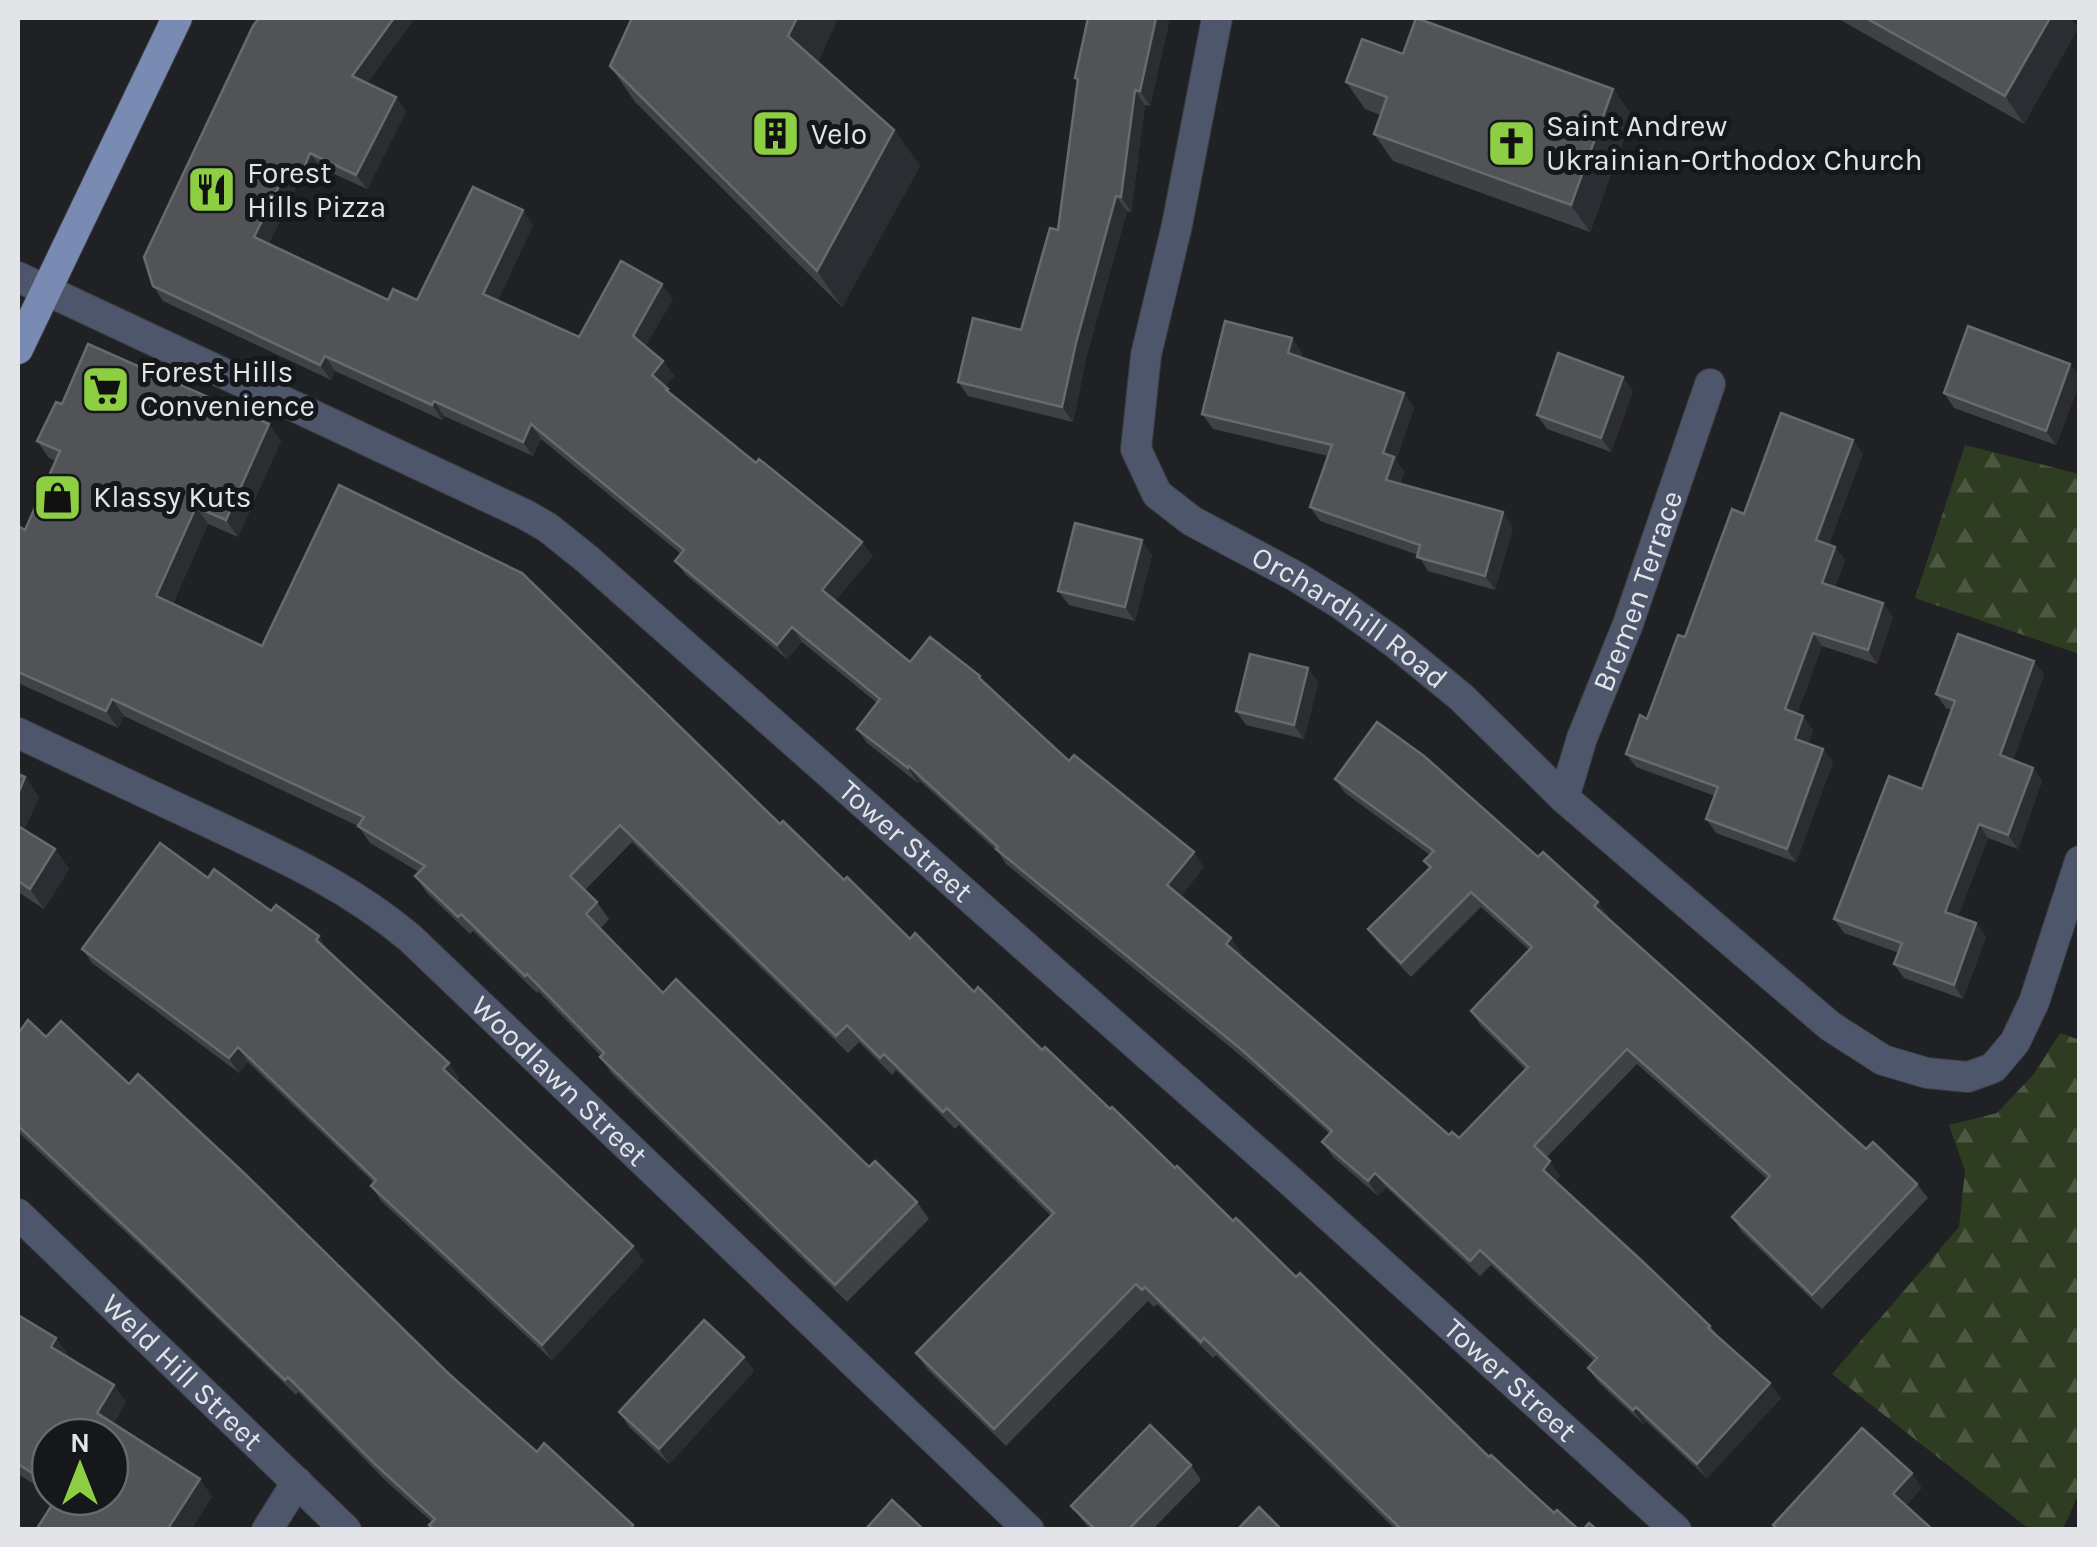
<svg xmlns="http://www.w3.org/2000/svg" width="2097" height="1547" font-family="Karla,sans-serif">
<defs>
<pattern id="forest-firs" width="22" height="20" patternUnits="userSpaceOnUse" patternTransform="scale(2.5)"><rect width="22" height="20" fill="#2e3c21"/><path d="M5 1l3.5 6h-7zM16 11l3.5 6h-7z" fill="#4c5841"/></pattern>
</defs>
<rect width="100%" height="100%" fill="#1f2125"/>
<!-- forest -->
<g fill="url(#forest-firs)">
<polygon points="1965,445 2079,474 2079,654 1915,598"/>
<polygon points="2060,1033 2080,1040 2079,1493 2063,1529 2029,1529 1832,1374 1959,1227 1965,1171 1949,1125 1997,1113 2033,1075"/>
</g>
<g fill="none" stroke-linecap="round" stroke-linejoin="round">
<defs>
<g id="minor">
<path id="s1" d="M1217,18L1177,225L1146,355L1136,449L1157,494L1192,521L1295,576L1342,605L1395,643L1461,697L1564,798L1649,871L1830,1026L1883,1060L1927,1073L1968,1077L1993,1068L2015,1042L2034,1002L2080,861"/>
<path id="s2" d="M18,277L524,514L547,527L587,559L1287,1178L1676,1530"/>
<path id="s3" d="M18,733C82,763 147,794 212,824C284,858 348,886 410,938L1029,1530"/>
<path id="s4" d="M1564,798L1582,738L1628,624L1710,384"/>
<path id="s5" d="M18,1214L346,1530"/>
<polyline points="267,1530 297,1482"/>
</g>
<polyline id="major" points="18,349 177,18"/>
</defs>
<!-- minor casing -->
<use href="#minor" stroke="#3a3c40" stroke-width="32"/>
<!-- major casing -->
<use href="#major" stroke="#3a3c40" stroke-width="32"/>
<!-- minor -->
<use href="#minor" stroke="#4d566a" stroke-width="30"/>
<!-- major -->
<use href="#major" stroke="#798bb3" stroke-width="30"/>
</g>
<!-- wall -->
<g fill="#3f4146">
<polygon points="259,18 415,18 367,83 396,97 406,112 367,189 321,168 314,185 301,178 269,243 388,300 417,300 533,225 498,300 579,337 673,299 645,346 663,361 674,376 665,386 671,394 873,556 835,601 910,662 985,684 1069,761 1204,867 1181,896 1242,953 1239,956 1449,1135 1459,1138 1525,1069 1481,1026 1471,1011 1529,950 1481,907 1411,977 1379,944 1368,929 1429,868 1424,861 1430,855 1345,793 1335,779 1538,857 1598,902 1608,916 1607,917 1866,1149 1917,1184 1928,1198 1822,1309 1742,1232 1732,1217 1767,1179 1637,1064 1546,1158 1560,1176 1556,1181 1710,1326 1718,1336 1781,1398 1707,1478 1646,1421 1643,1424 1598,1382 1588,1368 1594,1361 1491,1265 1480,1276 1386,1187 1378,1196 1333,1157 1322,1142 1330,1134 1252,1065 1006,864 998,852 920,781 918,783 867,743 857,729 877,703 802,642 787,659 686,575 675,561 681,554 541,439 533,456 444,416 442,420 335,371 331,380 163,301 153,286"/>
<polygon points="632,18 838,18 818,62 894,130 920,166 842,307 635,102 610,66"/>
<polygon points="1837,18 2070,18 2078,28 2024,124"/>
<polygon points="1169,22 1150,106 1145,105 1131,212 1127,211 1086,358 1073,422 968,396 958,382 1021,330 1058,230 1078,82 1075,78"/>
<polygon points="1403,54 1613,89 1632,116 1590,232 1393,161 1374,134 1380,115 1365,109 1346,82"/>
<polygon points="1292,338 1302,353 1301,358 1404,393 1414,408 1396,460 1404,472 1400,484 1513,527 1495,590 1428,571 1418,555 1320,521 1310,507 1328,456 1213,429 1202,414"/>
<polygon points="2080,377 2080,382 2056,445 1954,408 1944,393"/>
<polygon points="1633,391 1611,452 1547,429 1537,415"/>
<polygon points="62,404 281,441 238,537 208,524 173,603 262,646 780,824 910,939 974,992 1110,1109 1296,1277 1489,1457 1554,1513 1579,1530 1396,1530 1216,1355 1213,1358 1157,1304 1154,1307 1148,1301 1006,1446 928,1370 916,1353 1051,1216 959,1125 955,1129 896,1070 892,1075 859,1042 848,1053 632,842 585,890 597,902 609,919 600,929 663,993 869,1167 917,1202 929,1219 847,1302 612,1074 600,1057 601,1056 538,991 537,993 473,931 470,934 427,893 415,876 419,872 370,843 358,826 124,716 118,728 18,683 18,526 25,530 56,461 49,458 37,441"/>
<polygon points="1863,453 1829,544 1835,547 1845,560 1835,587 1893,617 1877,664 1822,646 1797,714 1813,730 1808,744 1823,749 1833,762 1796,862 1716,833 1706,819 1715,796 1636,767 1626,754 1647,719 1744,514"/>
<polygon points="1152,555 1135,621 1069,605 1058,591"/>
<polygon points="2034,661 2044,675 2013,760 2033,768 2042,781 2018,849 1988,838 1958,916 1976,923 1986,937 1963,999 1904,978 1894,964 1899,953 1844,933 1834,919 1922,789 1952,710 1946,708 1936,694"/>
<polygon points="1308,668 1318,683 1304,739 1246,725 1236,711"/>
<polygon points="18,774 25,777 39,797 24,830 55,849 69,869 44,909 18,892"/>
<polygon points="208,878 319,936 329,952 449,1063 459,1078 456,1081 644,1261 552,1360 381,1201 371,1186 374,1183 248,1062 239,1073 92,963 82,949"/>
<polygon points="18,1034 46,1037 129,1084 537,1452 636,1530 432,1530 429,1525 432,1522 387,1482 298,1392 296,1395 176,1279 18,1132"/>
<polygon points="18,1315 56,1338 68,1355 67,1357 126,1402 113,1424 212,1496 191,1530 36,1530 56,1498 55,1497 110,1497 50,1437 50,1494 18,1474"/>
<polygon points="744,1357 754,1371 669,1464 629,1427 619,1412"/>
<polygon points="1191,1465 1201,1480 1152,1530 1091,1530 1082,1520 1071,1506"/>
</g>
<!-- shaded-wall -->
<g fill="#2b2d32">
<polygon points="394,18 415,18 362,91 352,76"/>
<polygon points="797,18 838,18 814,72 788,36"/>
<polygon points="1156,18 1165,18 1169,22 1150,106 1140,91"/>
<polygon points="2050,18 2070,18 2078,28 2024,124 2005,96"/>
<polygon points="1613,89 1632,116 1590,232 1571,205"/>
<polygon points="1135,90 1145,105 1131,212 1121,197"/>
<polygon points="396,97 406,112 367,189 356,175"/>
<polygon points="894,130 920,166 842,307 817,271"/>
<polygon points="310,153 321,168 314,185 303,170"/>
<polygon points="290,164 301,178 265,251 254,237"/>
<polygon points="1116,196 1127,211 1086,358 1073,422 1062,407 1076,343"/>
<polygon points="523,210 533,225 494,308 483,294"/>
<polygon points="662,284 673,299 643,351 633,336"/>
<polygon points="1292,338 1302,353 1298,368 1288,353"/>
<polygon points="325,356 335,371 331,380 320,365"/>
<polygon points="663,361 674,376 662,390 652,375"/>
<polygon points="2070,364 2080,377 2080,382 2056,445 2046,431"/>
<polygon points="1623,377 1633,391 1611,452 1601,438"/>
<polygon points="1404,393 1414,408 1396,460 1404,472 1396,494 1386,480 1383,453"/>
<polygon points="434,401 444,416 442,420 432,405"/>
<polygon points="269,424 281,441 238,537 226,520"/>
<polygon points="531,424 541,439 533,456 523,442"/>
<polygon points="1853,440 1863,453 1826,553 1816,540"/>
<polygon points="196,507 208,524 168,613 156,596"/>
<polygon points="1503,512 1513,527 1495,590 1485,576"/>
<polygon points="1142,540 1152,555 1135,621 1125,607"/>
<polygon points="862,542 873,556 832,605 822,590"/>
<polygon points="1835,547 1845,560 1831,597 1822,583"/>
<polygon points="1883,603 1893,617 1877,664 1868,650"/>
<polygon points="792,627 802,642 787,659 777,645"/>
<polygon points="1813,633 1822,646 1794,723 1785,709"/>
<polygon points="2034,661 2044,675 2010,769 2000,755"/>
<polygon points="1308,668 1318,683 1304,739 1294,725"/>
<polygon points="112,699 124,716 118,728 106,711"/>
<polygon points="1803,716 1813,730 1805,753 1795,739"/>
<polygon points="1823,749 1833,762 1796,862 1787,849"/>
<polygon points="909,766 920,781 918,783 908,768"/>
<polygon points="2033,768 2042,781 2018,849 2008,835"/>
<polygon points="25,777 39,797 20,839 18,835 18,794"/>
<polygon points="1979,824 1988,838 1955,925 1945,912"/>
<polygon points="55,849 69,869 44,909 30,889"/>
<polygon points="1194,852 1204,867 1178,900 1167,885"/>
<polygon points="1598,902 1608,916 1604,920 1594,906"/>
<polygon points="1976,923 1986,937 1963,999 1954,985"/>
<polygon points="319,936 329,951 327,955 316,940"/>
<polygon points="1231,938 1242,953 1236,959 1226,944"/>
<polygon points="238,1047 248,1062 239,1073 229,1058"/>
<polygon points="449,1063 459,1078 453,1084 443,1069"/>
<polygon points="1550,1161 1560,1176 1553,1184 1543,1170"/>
<polygon points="1375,1173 1386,1187 1378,1196 1368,1181"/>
<polygon points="633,1246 644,1261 552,1360 542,1345"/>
<polygon points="56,1338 68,1355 63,1364 51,1347"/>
<polygon points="744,1357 754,1371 669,1464 659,1449"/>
<polygon points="1770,1383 1781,1398 1707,1478 1697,1464"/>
<polygon points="114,1385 126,1402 109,1430 97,1413"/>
<polygon points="1636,1407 1646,1421 1643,1424 1633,1410"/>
<polygon points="1912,1473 1922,1488 1903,1509 1893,1494"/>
<polygon points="200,1479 212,1496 191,1530 167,1530"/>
</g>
<!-- building -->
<g fill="#515357" stroke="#686a6e" stroke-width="2.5">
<polygon points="259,18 394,18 352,76 396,97 356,175 310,153 303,170 290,164 254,237 388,300 393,289 417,300 473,187 523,210 483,294 579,337 621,261 662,284 633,336 663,361 652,375 668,389 666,390 756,463 759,459 862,542 822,590 910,662 930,637 980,676 979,678 1069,761 1074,755 1194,852 1167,885 1231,938 1226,944 1449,1135 1452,1132 1459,1138 1528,1067 1471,1011 1532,947 1471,892 1401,963 1368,929 1431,867 1424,861 1434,851 1335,779 1377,722 1424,756 1538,857 1543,852 1598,902 1594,906 1866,1149 1873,1142 1917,1184 1812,1295 1732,1217 1770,1176 1627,1049 1534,1146 1550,1161 1543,1170 1641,1260 1710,1326 1708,1328 1770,1383 1697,1464 1636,1407 1633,1410 1588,1368 1597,1358 1480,1250 1470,1261 1375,1173 1368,1181 1322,1142 1332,1131 1242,1050 996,849 998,847 909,766 908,768 857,729 880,699 792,627 777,645 675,561 684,550 531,424 523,442 434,401 432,405 325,356 320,365 153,286 144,257 253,26"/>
<polygon points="632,18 797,18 788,36 894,130 817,271 610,66"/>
<polygon points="1088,18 1156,18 1140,91 1135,90 1121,197 1116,196 1076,343 1062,407 958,382 973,318 1021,330 1050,228 1058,230 1078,79 1075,78"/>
<polygon points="1416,18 1613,89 1571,205 1374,134 1387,97 1346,82 1362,39 1403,54"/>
<polygon points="1866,18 2050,18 2005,96"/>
<polygon points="1225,321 1292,338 1288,353 1404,393 1383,453 1394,457 1386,480 1503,512 1485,576 1417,557 1420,545 1310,507 1332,445 1202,414"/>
<polygon points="1968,326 2070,364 2046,431 1944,393"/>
<polygon points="88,344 269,424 226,520 196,507 156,596 262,646 339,485 522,573 780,824 783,821 844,880 847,877 910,939 915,933 974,992 978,987 1042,1050 1045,1047 1110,1109 1112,1107 1175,1168 1177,1166 1233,1221 1236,1218 1296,1277 1300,1273 1489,1457 1491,1455 1554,1513 1557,1510 1579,1530 1400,1530 1401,1529 1204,1338 1201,1342 1145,1287 1142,1290 1136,1284 994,1429 916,1353 1054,1213 947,1108 943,1112 884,1054 880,1058 847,1025 836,1036 620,825 570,876 597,902 586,914 663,993 676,979 869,1167 875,1161 917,1202 835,1285 600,1057 604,1053 527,974 525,976 461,914 458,917 415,876 425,866 358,826 364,817 112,699 106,711 18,672 18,526 25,530 60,451 37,441 56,402 62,404"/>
<polygon points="1558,353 1623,377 1601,438 1537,415"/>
<polygon points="1781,413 1853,440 1816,540 1835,547 1822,583 1883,603 1868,650 1813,633 1785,709 1803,716 1795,739 1823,749 1787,849 1706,819 1718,787 1626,754 1640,715 1647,719 1678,635 1685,637 1732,509 1744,514"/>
<polygon points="1075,523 1142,540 1125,607 1058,591"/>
<polygon points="1958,634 2034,661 2000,755 2033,768 2008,835 1979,824 1945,912 1976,923 1954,985 1894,964 1902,943 1834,919 1889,776 1922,789 1955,701 1936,694"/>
<polygon points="1250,654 1308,668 1294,725 1236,711"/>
<polygon points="18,774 25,777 18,794"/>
<polygon points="18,826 55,849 30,889 18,881"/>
<polygon points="160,843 208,878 214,869 271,911 276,905 319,936 316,940 449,1063 443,1069 633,1246 542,1345 371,1186 376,1180 238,1047 229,1058 82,949"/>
<polygon points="28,1020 46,1037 61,1021 129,1084 138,1074 244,1173 449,1374 537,1452 544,1443 633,1525 630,1530 434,1530 429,1525 435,1519 377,1466 288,1377 285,1380 165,1264 18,1126 18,1034"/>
<polygon points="18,1315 56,1338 51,1347 114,1385 97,1413 200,1479 167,1530 36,1530 57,1497 110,1497 110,1437 50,1437 50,1484 18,1464"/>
<polygon points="704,1320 744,1357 659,1449 619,1412"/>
<polygon points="1150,1425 1191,1465 1128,1530 1096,1530 1071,1506"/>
<polygon points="1862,1428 1912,1473 1893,1494 1933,1530 1778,1530 1773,1525"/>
<polygon points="892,1500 924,1530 865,1530"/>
<polygon points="1259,1507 1282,1530 1237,1530"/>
<polygon points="1589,1523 1597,1530 1583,1530"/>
</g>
<!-- icons -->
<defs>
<symbol id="building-square" viewBox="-11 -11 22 22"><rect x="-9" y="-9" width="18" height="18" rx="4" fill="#8ece43" stroke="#15171b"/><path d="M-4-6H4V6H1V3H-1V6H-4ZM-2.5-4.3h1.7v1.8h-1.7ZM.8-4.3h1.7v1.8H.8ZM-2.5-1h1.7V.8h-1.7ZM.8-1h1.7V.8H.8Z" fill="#111"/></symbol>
<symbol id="church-square" viewBox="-11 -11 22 22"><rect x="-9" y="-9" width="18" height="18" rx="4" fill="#8ece43" stroke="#15171b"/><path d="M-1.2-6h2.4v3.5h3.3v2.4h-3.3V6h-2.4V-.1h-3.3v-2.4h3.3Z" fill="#111"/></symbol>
<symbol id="restaurant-square" viewBox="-11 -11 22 22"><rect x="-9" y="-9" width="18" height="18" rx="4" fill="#8ece43" stroke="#15171b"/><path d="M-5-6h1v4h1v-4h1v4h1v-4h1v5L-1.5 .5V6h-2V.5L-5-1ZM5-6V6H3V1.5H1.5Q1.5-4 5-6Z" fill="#111"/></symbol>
<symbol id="supermarket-square" viewBox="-11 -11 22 22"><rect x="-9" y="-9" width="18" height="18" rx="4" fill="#8ece43" stroke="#15171b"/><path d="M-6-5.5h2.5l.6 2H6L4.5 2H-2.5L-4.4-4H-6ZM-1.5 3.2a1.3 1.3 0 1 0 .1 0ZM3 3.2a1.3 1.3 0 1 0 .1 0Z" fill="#111"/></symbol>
<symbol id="shop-square" viewBox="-11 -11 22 22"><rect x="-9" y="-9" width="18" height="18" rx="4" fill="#8ece43" stroke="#15171b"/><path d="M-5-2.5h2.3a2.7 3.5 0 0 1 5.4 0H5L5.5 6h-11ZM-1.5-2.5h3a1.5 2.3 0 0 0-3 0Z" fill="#111"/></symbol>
</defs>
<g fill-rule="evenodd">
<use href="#building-square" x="748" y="106" width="55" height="55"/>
<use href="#church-square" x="1484" y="116" width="55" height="55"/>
<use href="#restaurant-square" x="184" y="162" width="55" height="55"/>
<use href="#supermarket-square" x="78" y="362" width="55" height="55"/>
<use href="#shop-square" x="30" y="470" width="55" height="55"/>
</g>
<g text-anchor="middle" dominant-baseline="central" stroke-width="10" stroke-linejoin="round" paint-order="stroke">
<!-- poi labels -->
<g font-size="30" fill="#e2e4e7" stroke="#15171b" text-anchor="start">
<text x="1546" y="126">Saint Andrew<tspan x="1546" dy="34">Ukrainian-Orthodox Church</tspan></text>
<text x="811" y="134">Velo</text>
<text x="247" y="173">Forest<tspan x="247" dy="34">Hills Pizza</tspan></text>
<text x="140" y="372">Forest Hills<tspan x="140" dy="34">Convenience</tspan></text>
<text x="93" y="497">Klassy Kuts</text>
</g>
<!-- street labels -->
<g font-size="30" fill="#e2e4e7" stroke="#15171b">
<text stroke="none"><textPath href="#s4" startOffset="220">Bremen Terrace</textPath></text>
<text stroke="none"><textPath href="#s1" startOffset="718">Orchardhill Road</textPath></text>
<text stroke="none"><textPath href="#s2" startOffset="1062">Tower Street</textPath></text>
<text stroke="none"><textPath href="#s3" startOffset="650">Woodlawn Street</textPath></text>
<text stroke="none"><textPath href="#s5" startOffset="228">Weld Hill Street</textPath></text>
<text stroke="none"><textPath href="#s2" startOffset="1872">Tower Street</textPath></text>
</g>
</g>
<!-- border -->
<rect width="2097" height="1547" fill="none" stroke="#e2e4e7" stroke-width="40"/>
<!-- north arrow -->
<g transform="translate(80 1467)"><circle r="48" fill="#15171b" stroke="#67696d" stroke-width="2.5"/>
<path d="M0-8L18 38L0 25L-18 38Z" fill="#8ece43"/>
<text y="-15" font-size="28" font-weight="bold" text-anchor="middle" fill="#e2e4e7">N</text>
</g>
</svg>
